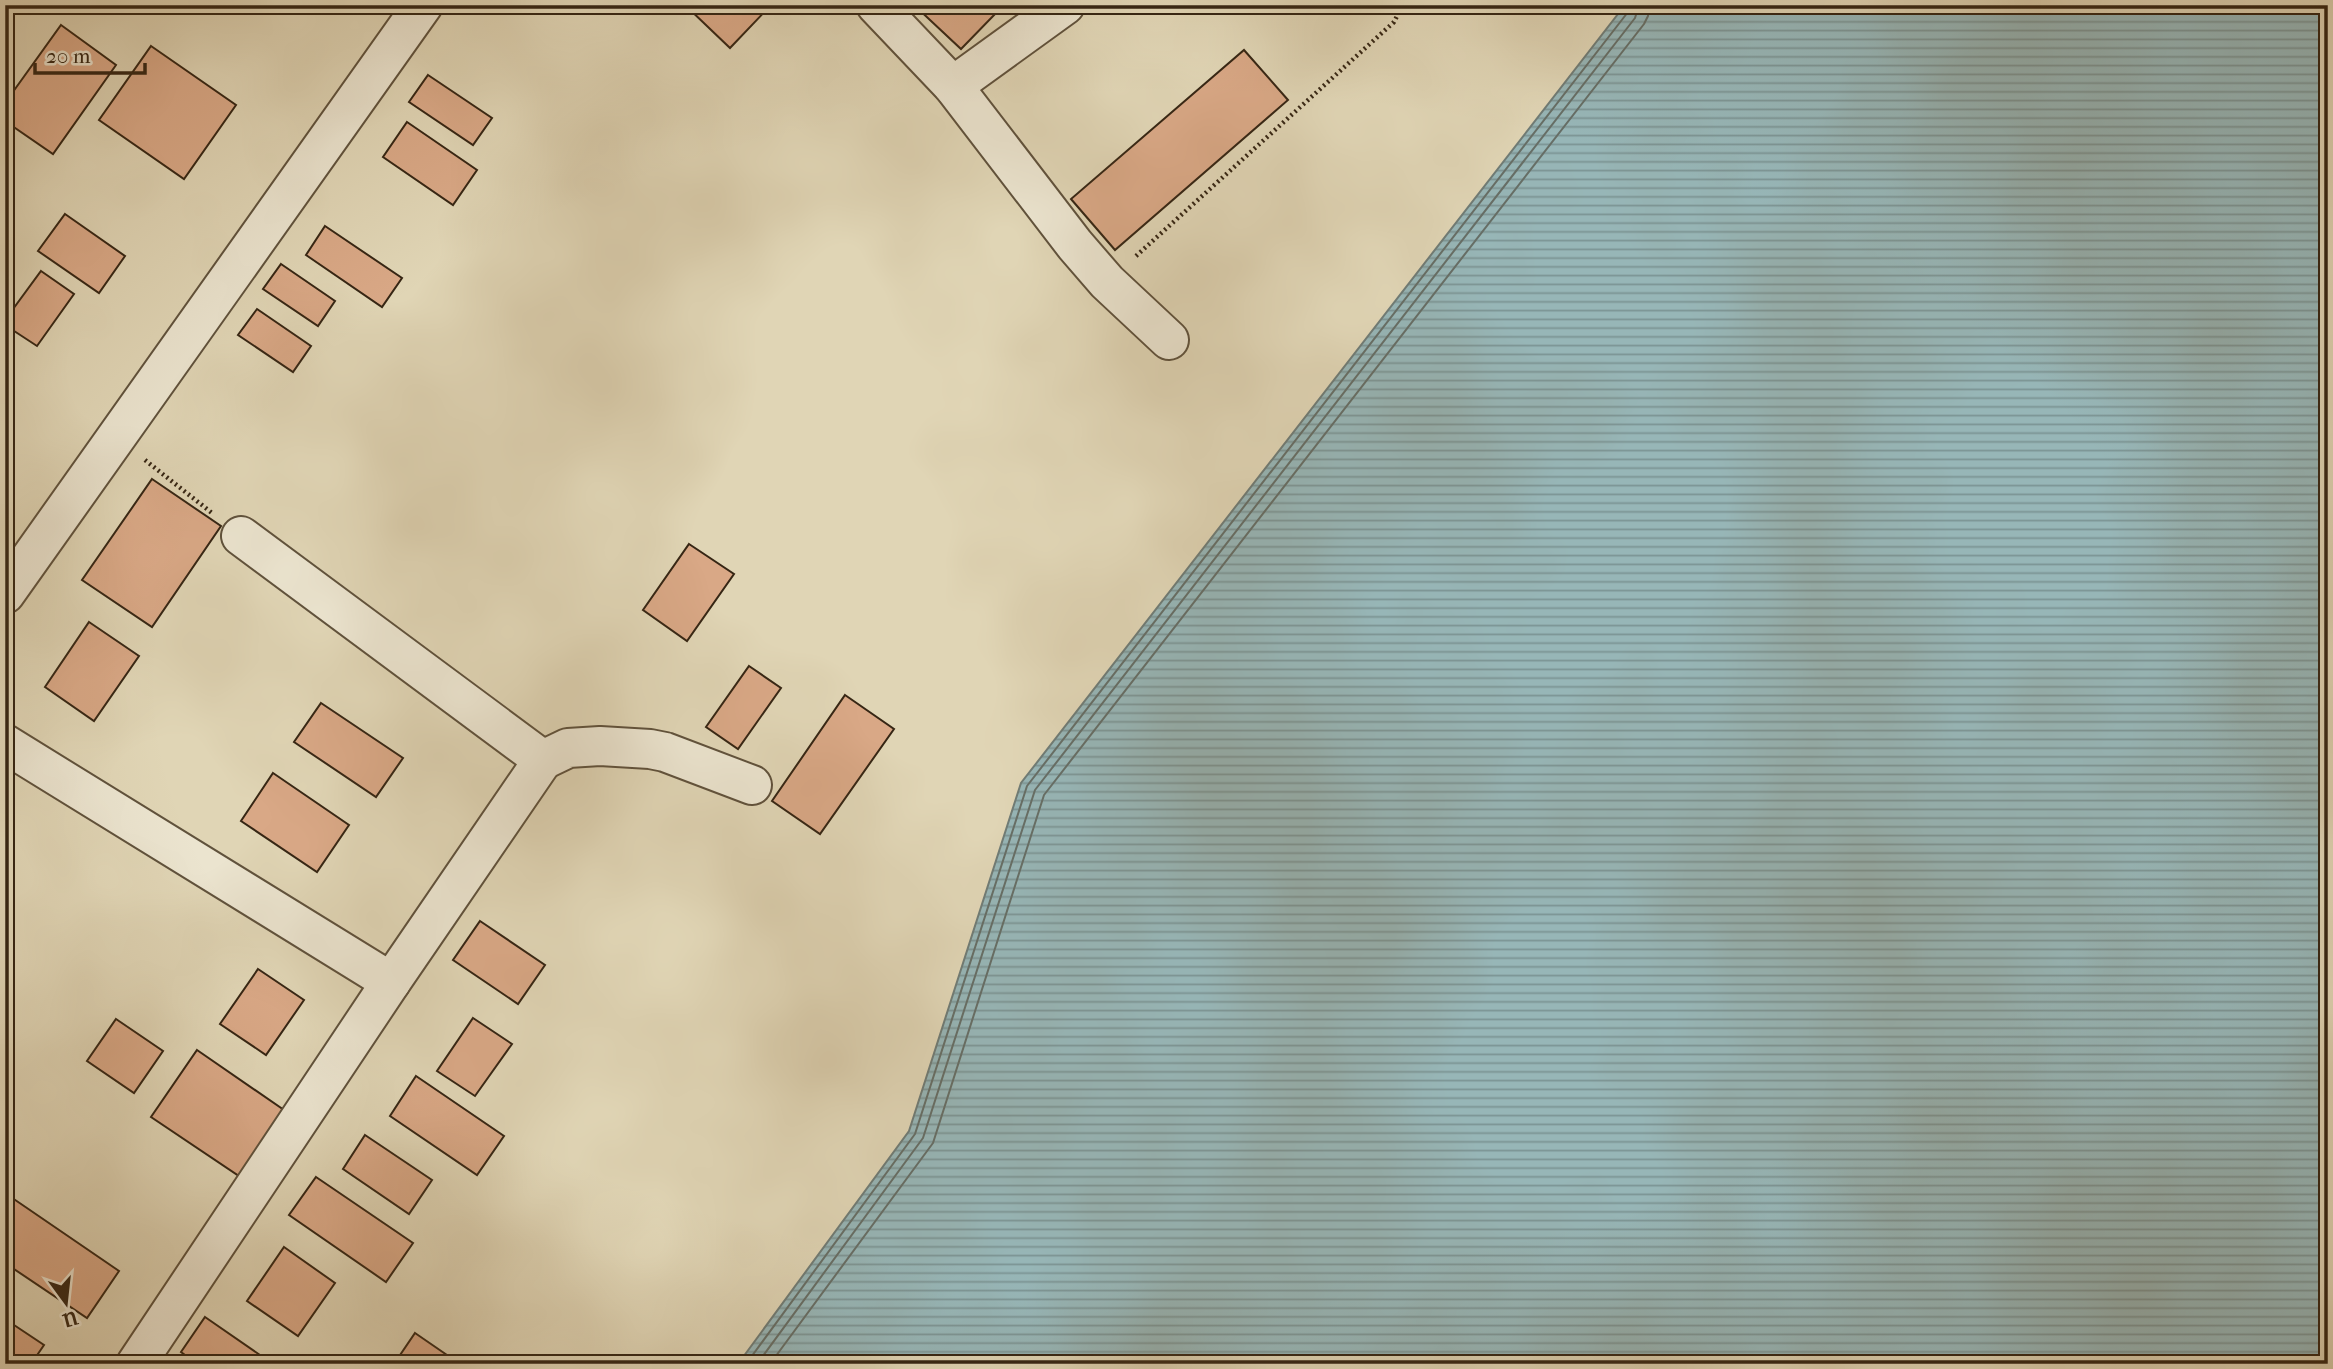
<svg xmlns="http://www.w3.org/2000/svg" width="2333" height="1369" font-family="'IM FELL French Canon',serif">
<defs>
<pattern id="water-rules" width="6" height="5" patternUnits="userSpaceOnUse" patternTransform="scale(1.75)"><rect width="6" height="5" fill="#97b6b7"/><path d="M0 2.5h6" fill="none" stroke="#7c9494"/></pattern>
</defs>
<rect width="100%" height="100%" fill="#e0d5b5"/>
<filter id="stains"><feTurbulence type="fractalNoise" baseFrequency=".00286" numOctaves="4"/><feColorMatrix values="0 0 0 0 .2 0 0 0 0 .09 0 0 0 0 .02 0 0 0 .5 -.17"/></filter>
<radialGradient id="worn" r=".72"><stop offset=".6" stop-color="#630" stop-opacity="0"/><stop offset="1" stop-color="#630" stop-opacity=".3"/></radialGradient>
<!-- water -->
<polygon fill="url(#water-rules)" stroke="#707c76" stroke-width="2" points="1625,5 2328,5 2328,1364 738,1364 909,1131 1021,783"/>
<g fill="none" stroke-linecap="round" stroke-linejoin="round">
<!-- shore -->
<g stroke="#666e66" stroke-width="2">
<polyline points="746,1364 915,1134 1027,786 1628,12 1630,5"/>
<polyline points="757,1364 923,1138 1035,790 1635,18 1639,5"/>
<polyline points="770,1364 933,1143 1044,795 1644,24 1648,16 1649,5"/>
</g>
</g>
<!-- building -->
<g fill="#d9a886" stroke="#362614" stroke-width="2">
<polygon points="685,5 771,5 730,48"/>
<polygon points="914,5 992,5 998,11 961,49"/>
<polygon points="61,25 116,65 53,154 5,121 5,103"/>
<polygon points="151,46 236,105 184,179 99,120"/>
<polygon points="1244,50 1288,100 1115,250 1071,199"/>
<polygon points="428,75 492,118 473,145 409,102"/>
<polygon points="407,122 477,170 453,205 383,157"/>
<polygon points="65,214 125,256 99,293 38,251"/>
<polygon points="325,226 402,278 382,307 306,255"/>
<polygon points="281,264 335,301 318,326 263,289"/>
<polygon points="41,271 74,294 37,346 5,325 5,320"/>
<polygon points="257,309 311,346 293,372 238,335"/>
<polygon points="152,479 221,526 152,627 82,580"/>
<polygon points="689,544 734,574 687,641 643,610"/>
<polygon points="89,622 139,656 94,721 45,687"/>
<polygon points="749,666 781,688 738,749 706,727"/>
<polygon points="845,695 894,729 820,834 772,801"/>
<polygon points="321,703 403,758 376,797 294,742"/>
<polygon points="273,773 349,825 317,872 241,821"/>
<polygon points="480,921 545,965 518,1004 453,960"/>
<polygon points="258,969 304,1000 266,1055 220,1024"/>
<polygon points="473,1018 512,1044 475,1096 437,1071"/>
<polygon points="116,1019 163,1051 134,1093 87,1061"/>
<polygon points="197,1050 284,1110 239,1176 151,1117"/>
<polygon points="416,1076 504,1136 477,1175 390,1116"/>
<polygon points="365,1135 432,1180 409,1214 343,1169"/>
<polygon points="316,1177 413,1243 386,1282 289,1215"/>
<polygon points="5,1193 119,1271 87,1318 5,1263"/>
<polygon points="284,1247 335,1283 298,1336 247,1301"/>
<polygon points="205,1317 273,1364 197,1364 181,1352"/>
<polygon points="5,1319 44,1345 31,1364 5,1364"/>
<polygon points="415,1333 460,1364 394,1364"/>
</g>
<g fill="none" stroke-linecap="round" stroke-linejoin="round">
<defs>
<g id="minor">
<polyline points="876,5 953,86 1075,245 1107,282 1169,340"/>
<polyline points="953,86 1065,5"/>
<polyline points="5,744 391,982"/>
<polyline points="543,760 568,748 600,746 650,749 665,752 752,785"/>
<polyline points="136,1364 391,982 543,760 241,536"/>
</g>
<polyline id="tertiary" points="5,594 423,5"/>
</defs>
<!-- minor casing -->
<use href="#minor" stroke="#60523c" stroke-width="42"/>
<!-- tertiary casing -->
<use href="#tertiary" stroke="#60523c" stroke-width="42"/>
<!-- path -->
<g stroke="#362614" stroke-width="4.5" stroke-dasharray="2 3.5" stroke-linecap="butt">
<polyline points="1136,256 1394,22 1399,12 1399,5"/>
<polyline points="145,460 212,513"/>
</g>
<!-- minor -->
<use href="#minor" stroke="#ebe4cf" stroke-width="38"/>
<!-- tertiary -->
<use href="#tertiary" stroke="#ebe4cf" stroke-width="38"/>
</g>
<!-- margin -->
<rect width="2333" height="1369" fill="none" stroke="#e0d5b5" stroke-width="28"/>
<rect x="7" y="7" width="2319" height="1355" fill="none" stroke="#362614" stroke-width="3.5"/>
<rect x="14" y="14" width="2305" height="1341" fill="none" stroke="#362614" stroke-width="2"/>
<!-- north arrow -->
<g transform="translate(66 1303) rotate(165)" stroke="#ebe4cf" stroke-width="5" paint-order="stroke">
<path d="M0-5L12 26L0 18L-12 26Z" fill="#362614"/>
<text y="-10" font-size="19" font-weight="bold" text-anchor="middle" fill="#362614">U</text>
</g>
<!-- scale -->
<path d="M35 63v10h110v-10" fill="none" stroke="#362614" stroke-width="3.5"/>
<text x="46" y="63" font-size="21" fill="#362614" stroke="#ebe4cf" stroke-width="5" paint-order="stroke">20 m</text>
<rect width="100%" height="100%" filter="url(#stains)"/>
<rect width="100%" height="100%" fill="url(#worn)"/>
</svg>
